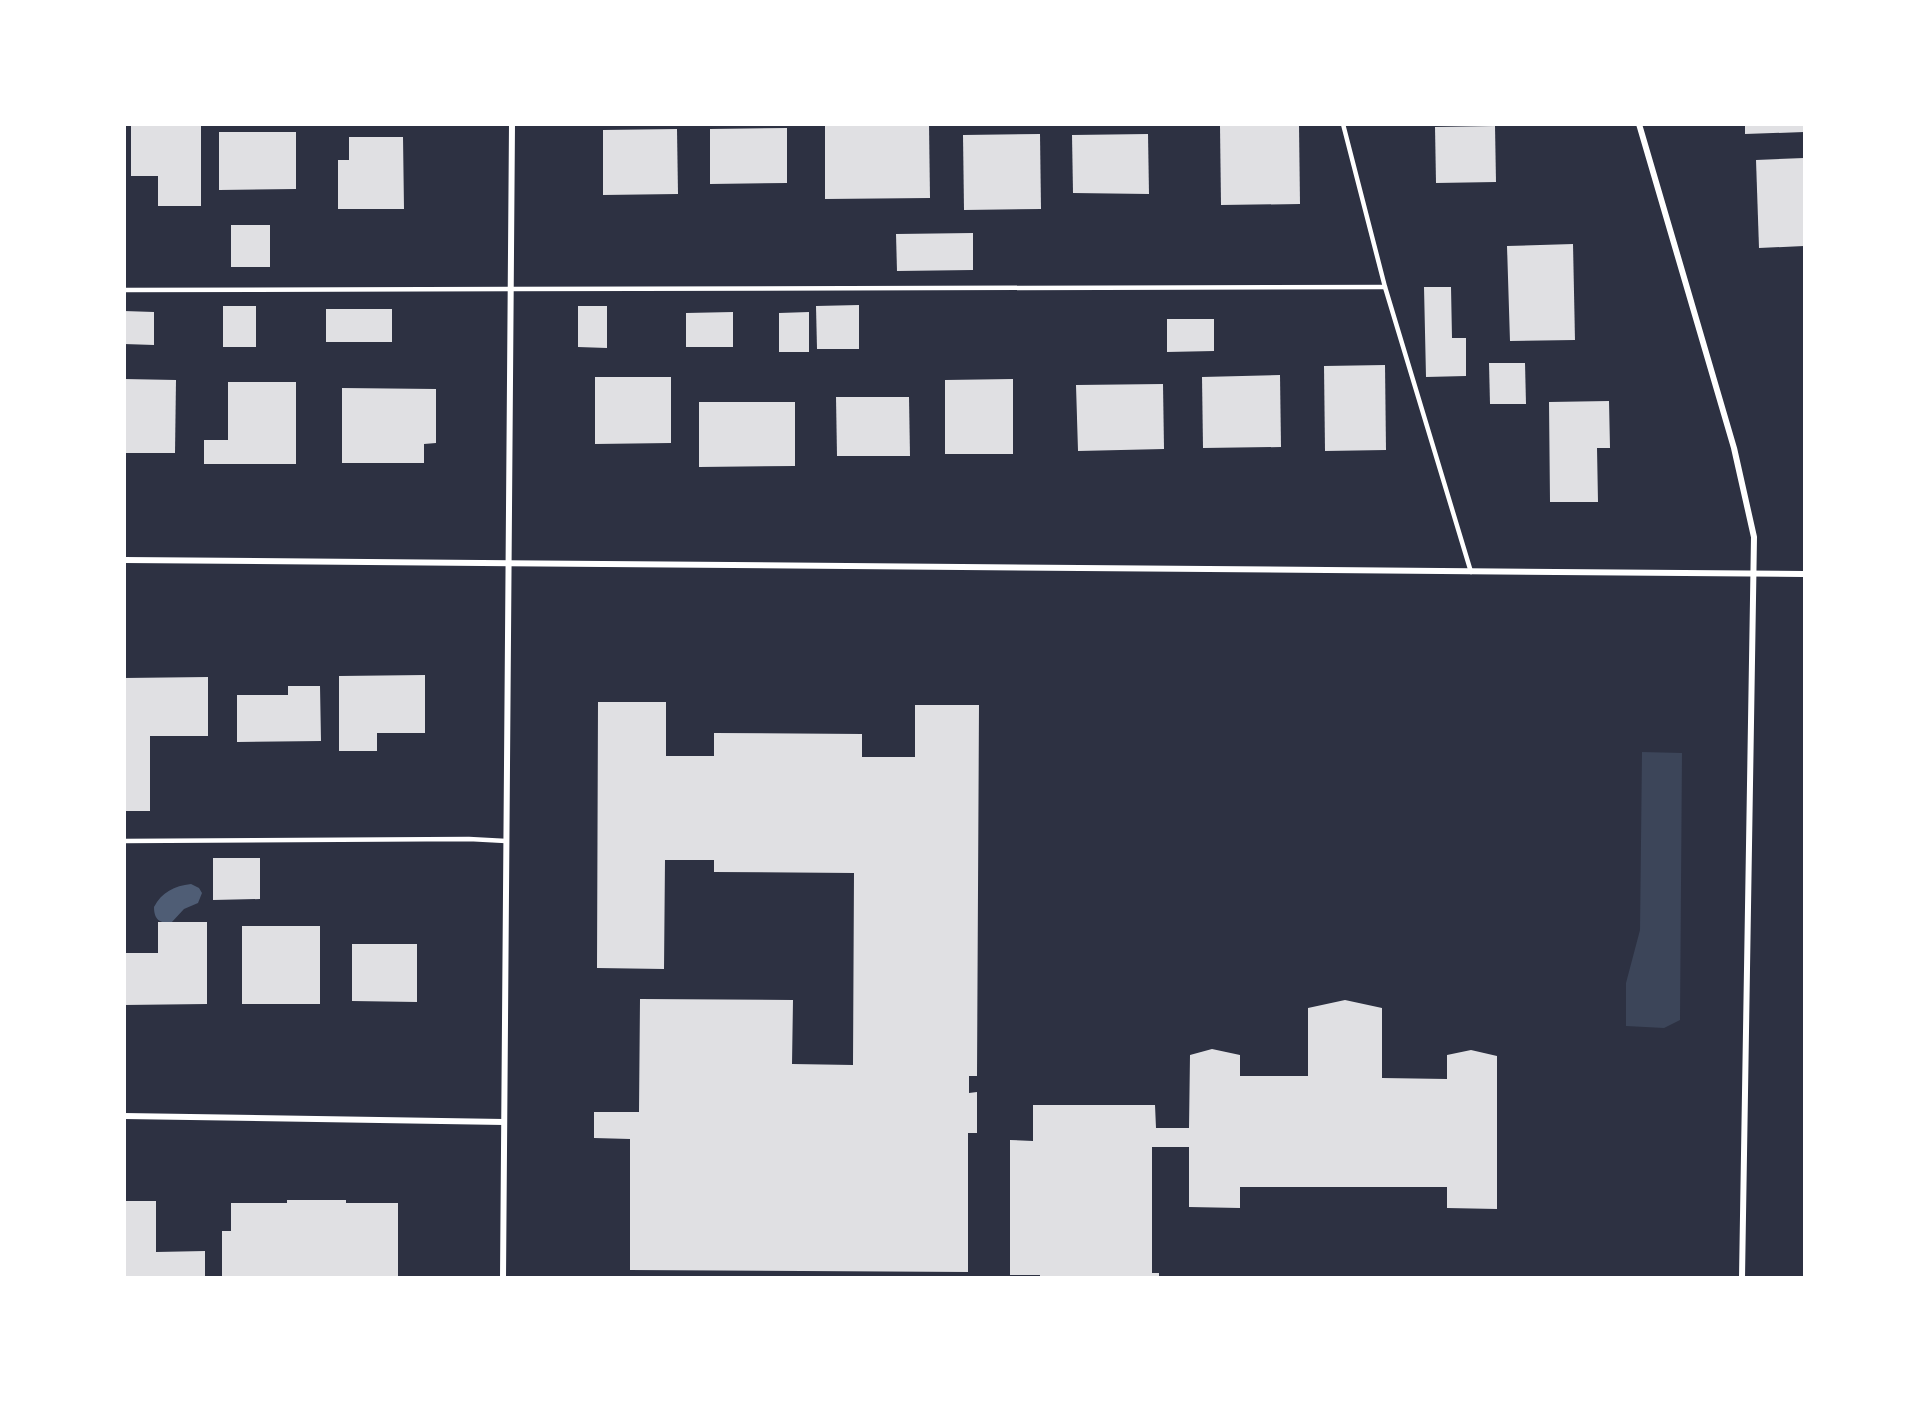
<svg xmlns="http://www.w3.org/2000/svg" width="1929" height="1402" font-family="Montserrat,sans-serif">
<rect width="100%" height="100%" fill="#2d3142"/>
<!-- green -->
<polygon fill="#3c4559" points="1642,752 1682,753 1680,1020 1664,1028 1626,1026 1626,983 1640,930"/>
<!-- water -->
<path fill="#4f5d75" d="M191,884L199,888L202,893L198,903L184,909L171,923C160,923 154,920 154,907C162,892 174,886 191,884Z"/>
<!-- building -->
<g fill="#e0e0e3">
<polygon points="131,124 201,124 201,206 158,206 158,176 131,176"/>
<polygon points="825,124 929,124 930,198 825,199"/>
<polygon points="1745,124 1804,124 1804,132 1745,134"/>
<polygon points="1299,125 1300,204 1221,205 1220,126"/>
<polygon points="1495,126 1496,182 1436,183 1435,127"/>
<polygon points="787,128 787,183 710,184 710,129"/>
<polygon points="677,129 678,194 603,195 603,130"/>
<polygon points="219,132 296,132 296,189 219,190"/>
<polygon points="1040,134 1041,209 964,210 963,135"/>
<polygon points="1148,134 1149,194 1073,193 1072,135"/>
<polygon points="349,137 403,137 404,209 338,209 338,160 349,160"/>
<polygon points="1804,158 1804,246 1759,248 1756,160"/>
<rect x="231" y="225" width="39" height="42"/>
<polygon points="973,233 973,270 897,271 896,234"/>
<polygon points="1573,244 1575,340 1510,341 1507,246"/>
<polygon points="1424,287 1451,287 1452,338 1466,338 1466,376 1426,377"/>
<polygon points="859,305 859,349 817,349 816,306"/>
<rect x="223" y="306" width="33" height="41"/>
<polygon points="578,306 607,306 607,348 578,347"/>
<rect x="326" y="309" width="66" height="33"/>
<polygon points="124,311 154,312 154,345 124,344"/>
<polygon points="733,312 733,347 686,347 686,313"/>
<polygon points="809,312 809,352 779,352 779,313"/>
<polygon points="1167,319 1214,319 1214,351 1167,352"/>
<polygon points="1489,363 1525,363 1526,404 1490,404"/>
<polygon points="1385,365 1386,450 1325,451 1324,366"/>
<polygon points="1280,375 1281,447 1203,448 1202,377"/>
<polygon points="595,377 671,377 671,443 595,444"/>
<polygon points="124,379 176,380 175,453 124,453"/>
<polygon points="1013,379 1013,454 945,454 945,380"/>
<polygon points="228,382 296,382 296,464 204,464 204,440 228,440"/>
<polygon points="1163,384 1164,449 1078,451 1076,385"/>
<polygon points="342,388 436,389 436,443 424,444 424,463 342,463"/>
<polygon points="836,397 909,397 910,456 837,456"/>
<polygon points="1609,401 1610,448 1597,448 1598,502 1550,502 1549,402"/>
<polygon points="699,402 795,402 795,466 699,467"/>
<polygon points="425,675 425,733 377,733 377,751 339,751 339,676"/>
<polygon points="208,677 208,736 150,736 150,811 124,811 124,678"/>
<polygon points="288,686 320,686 321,741 237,742 237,695 288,695"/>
<polygon points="598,702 666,702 666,756 714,756 714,733 862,734 862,757 915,757 915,705 979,705 977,1076 969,1076 969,1093 977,1092 977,1133 968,1133 968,1272 630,1270 630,1139 594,1138 594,1112 639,1112 640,999 793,1000 792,1064 853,1065 854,873 714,872 714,860 665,860 664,969 597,968"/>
<polygon points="213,858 260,858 260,899 213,900"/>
<polygon points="158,922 207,922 207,1004 124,1005 124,953 158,953"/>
<rect x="242" y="926" width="78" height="78"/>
<polygon points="352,944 417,944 417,1002 352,1001"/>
<polygon points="1345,1000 1382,1008 1382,1078 1447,1079 1447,1055 1471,1050 1497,1056 1497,1209 1447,1208 1447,1187 1240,1187 1240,1208 1189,1207 1189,1147 1152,1147 1152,1273 1159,1273 1159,1278 1040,1278 1040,1275 1010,1275 1010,1140 1033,1141 1033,1105 1155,1105 1156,1128 1189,1128 1190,1055 1212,1049 1240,1055 1240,1076 1308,1076 1308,1008"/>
<polygon points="287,1200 346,1200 346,1203 398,1203 398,1278 222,1278 222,1231 231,1231 231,1203 287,1203"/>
<polygon points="124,1201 156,1201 156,1252 205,1251 205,1278 124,1278"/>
</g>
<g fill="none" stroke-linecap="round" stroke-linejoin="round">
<!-- service -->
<g stroke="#fff" stroke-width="4.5">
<polyline points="1343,124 1385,287 1471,572"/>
<polyline points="124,290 1385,287"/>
<polyline points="124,841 469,839 506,841"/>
</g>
<!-- minor -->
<g stroke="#fff" stroke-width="6">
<polyline points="1639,124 1734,448 1754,537 1742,1278"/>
<polyline points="124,560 1804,574"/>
<polyline points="124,1116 504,1122"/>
<polyline points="503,1278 512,124"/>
</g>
</g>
<!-- border -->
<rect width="1929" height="1402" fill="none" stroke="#ffffff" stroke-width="252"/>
</svg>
